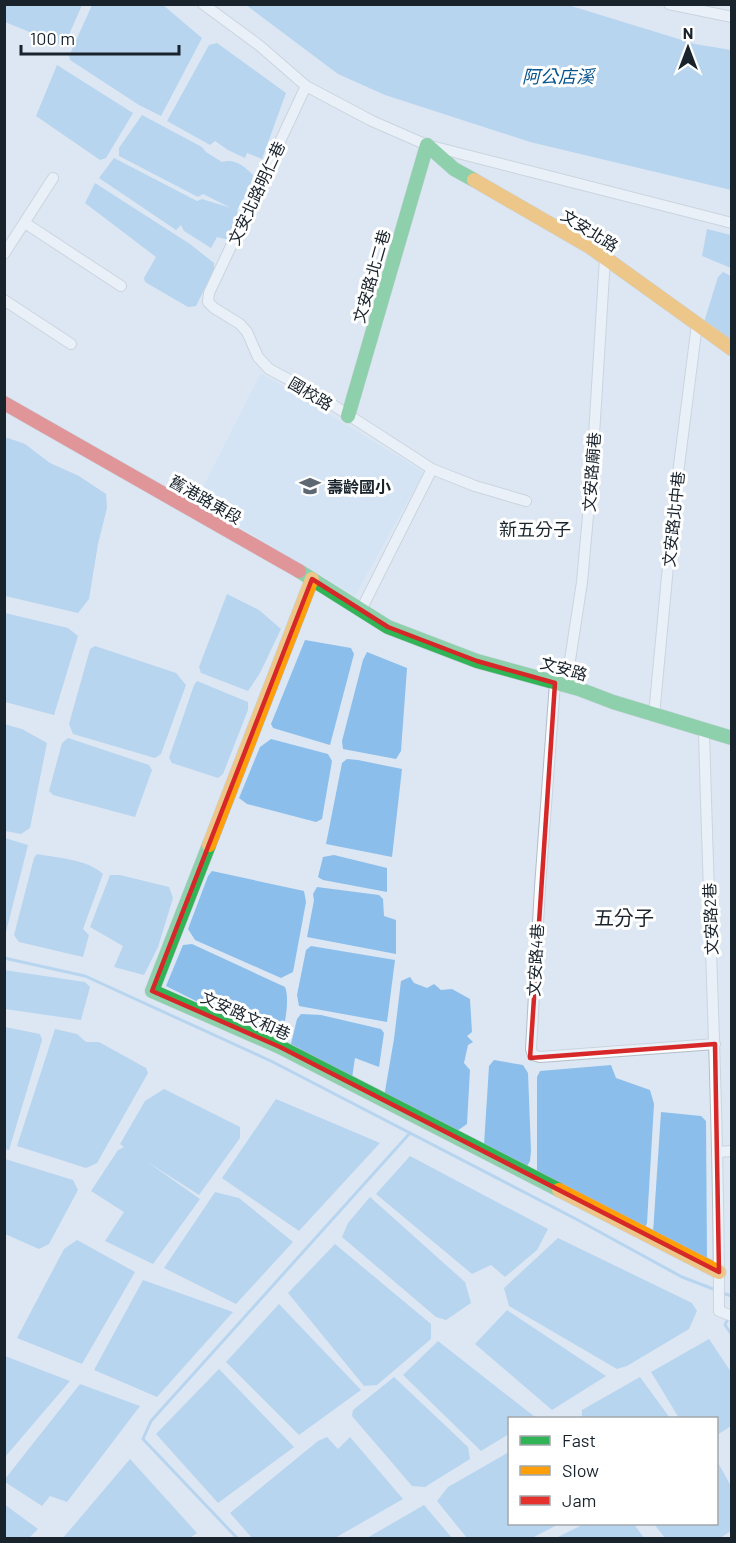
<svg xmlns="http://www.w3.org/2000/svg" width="736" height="1543" font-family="Barlow,'Noto Sans TC',sans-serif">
<rect width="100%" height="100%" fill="#dce7f3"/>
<!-- built -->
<polygon fill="#cae1f8" points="261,373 424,472 355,596 196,501"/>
<!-- water -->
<g fill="#8cbeeb">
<polygon points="4,5 5,4 82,5 64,46 5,22"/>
<polygon points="92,5 163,5 202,38 161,116 139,105 70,60 69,56"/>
<polygon points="246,5 568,5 695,44 731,50 731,190 530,142 385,95 338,74"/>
<polygon points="217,43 286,93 262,159 247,153 245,158 228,150 215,141 210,145 167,121 209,45"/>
<polygon points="57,65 133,113 106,158 100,160 36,116"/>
<path d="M142,115L202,147L206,152L222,162C235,158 244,166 253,175L251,186L237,210L239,215L229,240L217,237L211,248L184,231L181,225L176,230L99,178L114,158L197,201L202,199L231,208L203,194L198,197L119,156V148Z"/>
<polygon points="95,183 190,244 214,263 214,270 196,306 188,307 145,282 144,278 156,257 85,203"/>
<polygon points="707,229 731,235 731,268 702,256"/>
<polygon points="723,272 731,276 731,343 704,322 718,277"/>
<polygon points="8,438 25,444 50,463 79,476 106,494 107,508 98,544 89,599 78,613 5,596 4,439"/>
<polygon points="227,594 259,610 281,629 260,673 248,691 201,673 199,667"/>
<polygon points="5,613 68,628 78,636 54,715 5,702"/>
<polygon points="305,640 351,648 354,654 330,745 273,728 271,724"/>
<polygon points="95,646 176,673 186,685 161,754 155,758 73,734 69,724 90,649"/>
<polygon points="367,652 407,668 401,751 396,759 343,749 342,741 363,660"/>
<polygon points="197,681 248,702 248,710 223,774 218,778 172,763 169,758 194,685"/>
<polygon points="4,724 22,729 47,743 30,828 21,834 5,831"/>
<polygon points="68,738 149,765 152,770 135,817 53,795 49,791 62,743"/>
<polygon points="271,739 328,754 332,761 322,819 316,822 247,804 239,798 260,747"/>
<polygon points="347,759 358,760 402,769 392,857 326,844 342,763"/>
<polygon points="5,838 28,845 5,936 4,838"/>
<path d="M37,854C58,858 87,859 103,874L83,929L89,935L83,957L19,942L14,935L34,858Z"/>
<polygon points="334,855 387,868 387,892 323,880 318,877 323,857"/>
<polygon points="212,871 304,891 306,902 293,972 281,978 195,940 188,929 208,876"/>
<polygon points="110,875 120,875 169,887 173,898 158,947 144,975 114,967 123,946 90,927"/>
<polygon points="317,887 379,895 383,899 384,916 396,920 396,954 307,937 314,900 313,894"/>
<path d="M192,944L285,987C290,998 285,1031 278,1042L166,986L183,945Z"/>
<polygon points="311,946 395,960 387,1022 299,1006 297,995 306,950"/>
<polygon points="4,970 85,982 90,987 81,1020 5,1009"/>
<polygon points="410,977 414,983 427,988 434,984 441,990 452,989 470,999 472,1032 467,1036 473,1042 468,1045 464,1063 470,1070 467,1124 454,1133 384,1097 394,1039 401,981"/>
<polygon points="301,1014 321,1015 381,1029 384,1033 379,1067 355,1058 352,1078 291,1044 297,1019"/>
<polygon points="5,1027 40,1034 42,1040 9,1150 4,1149"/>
<polygon points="55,1029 77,1034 86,1042 99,1042 146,1068 148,1073 97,1163 86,1168 17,1146"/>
<polygon points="494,1060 523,1065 528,1073 531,1151 530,1161 526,1168 484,1145 489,1066"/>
<polygon points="611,1065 616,1078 650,1090 654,1104 647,1223 644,1230 537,1174 537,1077 540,1071"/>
<polygon points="164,1089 240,1127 240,1138 199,1195 146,1161 200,1199 153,1264 105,1241 124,1212 91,1191 118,1150 124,1147 120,1144 145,1101"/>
<polygon points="276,1099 380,1143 299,1231 222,1178"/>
<polygon points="661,1112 701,1116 706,1121 707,1259 653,1233"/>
<polygon points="410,1156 548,1229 537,1250 505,1277 491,1265 472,1274 376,1194"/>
<polygon points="5,1159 73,1180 78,1190 49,1244 39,1249 5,1234"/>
<polygon points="215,1192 239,1198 293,1242 236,1304 164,1268"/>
<polygon points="370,1197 465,1282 471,1303 446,1320 436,1317 342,1237 348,1223"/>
<polygon points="558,1238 692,1303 697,1311 689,1329 627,1366 617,1369 509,1306 504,1288"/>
<polygon points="77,1240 135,1272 82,1364 17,1338 64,1249"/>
<polygon points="335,1244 431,1324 431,1339 377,1385 364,1386 288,1293"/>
<polygon points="143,1280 233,1312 157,1397 94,1370"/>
<polygon points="279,1304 361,1390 299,1435 226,1362"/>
<polygon points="507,1310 606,1376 552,1410 475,1344"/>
<polygon points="709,1339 731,1372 731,1426 717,1435 716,1418 679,1418 651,1372"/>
<polygon points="438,1341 535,1417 533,1418 510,1418 509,1434 481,1451 403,1375"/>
<polygon points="5,1356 70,1381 5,1457 4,1356"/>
<polygon points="219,1369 294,1447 218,1503 156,1434"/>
<polygon points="394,1377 468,1447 470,1459 425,1487 412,1486 352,1416 353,1410"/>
<polygon points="640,1377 670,1418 582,1418 582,1410"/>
<polygon points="80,1384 140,1406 67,1502 50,1496 42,1506 5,1482 5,1479"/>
<polygon points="327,1437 338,1449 350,1437 403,1499 335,1538 252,1538 230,1513 318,1441"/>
<polygon points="509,1452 510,1524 559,1524 532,1538 467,1538 437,1501 448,1487"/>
<polygon points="130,1459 197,1533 190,1538 63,1538"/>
<polygon points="717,1461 731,1486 731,1531 720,1538 665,1538 654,1524 716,1524"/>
<polygon points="4,1504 38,1529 29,1538 5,1538"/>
<polygon points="424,1505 452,1538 367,1538"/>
<polygon points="584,1524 634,1524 644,1538 556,1538"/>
</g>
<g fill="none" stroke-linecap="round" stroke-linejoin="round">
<!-- stream -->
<g stroke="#8cbeeb" stroke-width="3">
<polyline points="4,958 85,976 271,1061 576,1219 682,1277 716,1290"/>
<polyline points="722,1293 732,1296"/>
<polyline points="728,1318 725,1325 732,1335"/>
<polyline points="237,1538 143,1439 151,1421 410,1133"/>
</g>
<defs>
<g id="street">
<polyline points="203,4 260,46 306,86 372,121 427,145 732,223"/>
<polyline points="669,4 732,17"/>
<polyline points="306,86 209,293 208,302 214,308 240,324 247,332 258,357 269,369 316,394 432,469 475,486 526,501"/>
<polyline points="25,223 121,286"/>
<polyline points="4,254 53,178"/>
<polyline points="4,300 71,344"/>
<polyline points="361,610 432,469"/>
<polyline points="555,683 540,887 531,1049 533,1055 540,1057 715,1044"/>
<polyline points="566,686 582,582 591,483 605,258"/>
<polyline points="654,715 673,513 697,324"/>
<path d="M704,731C709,924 719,1117 719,1311L732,1316"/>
<polyline points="717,1152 732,1151"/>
</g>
<g id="fast">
<polyline points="348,416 427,145 454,169 474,180"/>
<polyline points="299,571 388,627 477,661 579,689 613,702 732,738"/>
<polyline points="209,845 152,991 280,1047 559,1190"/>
</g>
<g id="slow">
<polyline points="474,180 590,247 732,349"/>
<polyline points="209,845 312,579"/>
<polyline points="559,1190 719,1272"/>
</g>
<polyline id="jam" points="4,403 299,571"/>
</defs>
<!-- street casing -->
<use href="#street" stroke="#b3bdc7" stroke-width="12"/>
<!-- fast casing -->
<use href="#fast" stroke="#b3bdc7" stroke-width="15"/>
<!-- slow casing -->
<use href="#slow" stroke="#b3bdc7" stroke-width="15"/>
<!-- jam casing -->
<use href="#jam" stroke="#b3bdc7" stroke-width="15"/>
<!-- street -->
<use href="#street" stroke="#fafbfd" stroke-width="10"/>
<!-- fast -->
<use href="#fast" stroke="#30b455" stroke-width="14"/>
<!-- slow -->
<use href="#slow" stroke="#ff9f0a" stroke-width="14"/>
<!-- jam -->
<use href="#jam" stroke="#e5322d" stroke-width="14"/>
</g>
<!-- marked area -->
<path d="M0 0H736V1543H0ZM312,579L388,627L477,661L555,683L530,1058L715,1044L719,1272L280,1047L152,991Z" fill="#dce7f3" fill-opacity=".55" fill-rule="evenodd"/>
<path fill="none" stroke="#d62828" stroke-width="4.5" stroke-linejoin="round" d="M312,579L388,627L477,661L555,683L530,1058L715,1044L719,1272L280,1047L152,991Z"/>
<!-- icons -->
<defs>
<symbol id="school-bare" viewBox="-9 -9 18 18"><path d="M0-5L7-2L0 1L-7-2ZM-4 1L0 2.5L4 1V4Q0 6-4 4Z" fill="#5d6872" stroke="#fff" stroke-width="2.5" paint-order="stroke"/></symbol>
</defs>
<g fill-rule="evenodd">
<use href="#school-bare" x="295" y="471" width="30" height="30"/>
</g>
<g text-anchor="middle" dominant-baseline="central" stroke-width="6" stroke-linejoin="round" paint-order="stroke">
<!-- street labels -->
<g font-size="16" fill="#19232c" stroke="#fff">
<text transform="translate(256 193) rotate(-65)">文安北路明仁巷</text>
<text transform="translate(590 230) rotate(32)">文安北路</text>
<text transform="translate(371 276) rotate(-74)">文安路北二巷</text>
<text transform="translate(311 393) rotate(31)">國校路</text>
<text transform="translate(591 472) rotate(-86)">文安路廟巷</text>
<text transform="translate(206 499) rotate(30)">舊港路東段</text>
<text transform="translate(673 519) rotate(-84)">文安路北中巷</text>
<text transform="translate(564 668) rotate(16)">文安路</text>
<text transform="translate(710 919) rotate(-92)">文安路2巷</text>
<text transform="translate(535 960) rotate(-87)">文安路4巷</text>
<text transform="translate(246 1015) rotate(24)">文安路文和巷</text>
</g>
<!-- poi labels -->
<g font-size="16" font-weight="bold" fill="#19232c" stroke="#fff" text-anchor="start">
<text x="327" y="486">壽齡國小</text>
</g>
<!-- water labels -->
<g font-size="18" font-style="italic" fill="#05548b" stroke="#fff">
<text x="558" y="76">阿公店溪</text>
</g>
<!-- neighbourhood labels -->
<g font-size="18" fill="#19232c" stroke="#fff">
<text x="535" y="529">新五分子</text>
</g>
<!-- quarter labels -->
<g font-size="20" fill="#19232c" stroke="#fff">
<text x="624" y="917">五分子</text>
</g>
</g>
<!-- border -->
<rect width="736" height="1543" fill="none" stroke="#19232c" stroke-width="12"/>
<!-- legend -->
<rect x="508" y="1417" width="210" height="108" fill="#ffffff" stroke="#a3a7ab" stroke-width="1.5"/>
<rect x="520" y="1436" width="30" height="9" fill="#30b455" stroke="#a3a7ab" stroke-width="1.5"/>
<text x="562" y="1447" font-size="18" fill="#19232c">Fast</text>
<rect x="520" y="1466" width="30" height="9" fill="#ff9f0a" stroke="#a3a7ab" stroke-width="1.5"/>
<text x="562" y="1477" font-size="18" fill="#19232c">Slow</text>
<rect x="520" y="1496" width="30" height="9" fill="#e5322d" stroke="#a3a7ab" stroke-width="1.5"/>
<text x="562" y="1507" font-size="18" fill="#19232c">Jam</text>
<!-- north arrow -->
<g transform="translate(688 48)" stroke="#ffffff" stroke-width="4.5" paint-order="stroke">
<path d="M0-4.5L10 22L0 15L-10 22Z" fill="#19232c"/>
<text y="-9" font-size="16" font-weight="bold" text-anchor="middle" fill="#19232c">N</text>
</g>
<!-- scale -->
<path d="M21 45v9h158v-9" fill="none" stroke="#19232c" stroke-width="3"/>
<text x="30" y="45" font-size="18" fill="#19232c" stroke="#ffffff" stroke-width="4.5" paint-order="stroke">100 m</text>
</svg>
